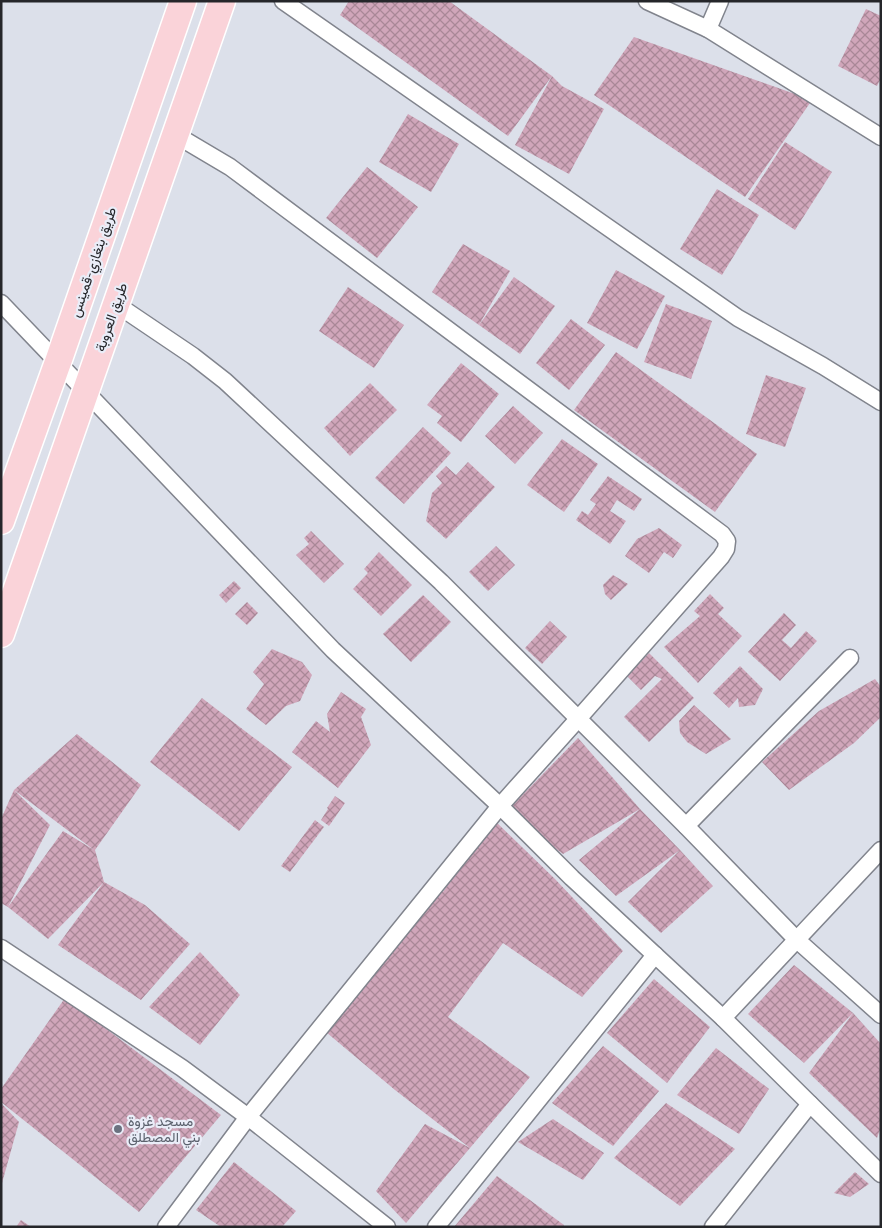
<svg xmlns="http://www.w3.org/2000/svg" width="882" height="1228" font-family="Montserrat,Vazirmatn,sans-serif">
<defs>
<pattern id="building-cross-hatch" width="8" height="8" patternUnits="userSpaceOnUse" patternTransform="scale(1.25)"><rect width="8" height="8" fill="#d0a6ba"/><path d="M0 0l8 8M0 8l8-8" fill="none" stroke="#a98797"/></pattern>
</defs>
<rect width="100%" height="100%" fill="#dce0ea"/>
<!-- building -->
<g fill="url(#building-cross-hatch)">
<polygon points="349,1 449,1 552,76 562,86 604,109 569,174 515,145 552,76 508,136 340,15"/>
<polygon points="866,9 881,16 881,78 877,86 838,66"/>
<polygon points="634,37 812,100 745,197 594,95"/>
<polygon points="408,114 459,144 431,192 379,162"/>
<polygon points="785,142 832,172 795,230 748,199"/>
<polygon points="367,167 418,207 377,258 326,218"/>
<polygon points="717,189 759,215 722,275 680,249"/>
<polygon points="463,244 510,271 479,325 432,292"/>
<polygon points="616,270 665,296 637,349 587,323"/>
<polygon points="514,277 555,306 520,354 479,325"/>
<polygon points="348,287 404,325 374,368 319,331"/>
<polygon points="666,304 712,321 691,379 644,362"/>
<polygon points="571,319 605,345 569,390 536,363"/>
<polygon points="616,352 757,454 715,512 574,410"/>
<polygon points="461,363 499,394 461,442 437,423 442,416 427,405"/>
<polygon points="766,375 806,388 785,447 746,434"/>
<polygon points="370,383 397,410 350,456 324,428"/>
<polygon points="513,406 543,433 515,464 485,436"/>
<polygon points="423,427 451,453 404,504 375,478"/>
<polygon points="562,439 598,464 564,512 527,485"/>
<polygon points="468,462 495,487 446,539 426,521 432,493 442,483 436,476 446,466 456,475"/>
<polygon points="608,476 642,499 634,511 617,500 610,511 626,521 610,544 576,520 582,511 588,515 596,504 590,500"/>
<polygon points="659,528 682,545 673,558 664,552 649,573 625,556 637,539"/>
<polygon points="311,531 344,564 324,583 296,555 309,544 304,538"/>
<polygon points="496,546 515,565 488,591 469,572"/>
<polygon points="379,552 412,585 381,616 353,589 368,573 364,569"/>
<polygon points="613,575 628,584 611,600 605,594 603,585"/>
<polygon points="234,581 241,588 226,603 219,595"/>
<polygon points="710,594 724,608 718,614 742,636 698,683 664,647 700,616 694,611"/>
<polygon points="423,595 451,622 411,662 383,634"/>
<polygon points="247,602 258,613 247,625 235,614"/>
<polygon points="784,613 796,625 782,640 791,648 806,631 817,641 780,681 748,652"/>
<polygon points="550,621 567,637 542,664 525,648"/>
<polygon points="272,649 302,662 312,675 300,701 286,706 266,725 246,709 264,684 253,672"/>
<polygon points="649,653 694,698 649,742 624,717 662,679 655,676 641,690 627,676"/>
<polygon points="740,666 763,689 755,705 739,707 738,698 729,708 713,693"/>
<polygon points="875,679 881,687 881,717 854,743 789,790 762,762 819,711"/>
<polygon points="341,692 366,709 361,717 371,745 338,788 292,752 316,721 330,732 327,714"/>
<polygon points="202,698 292,767 239,831 150,762"/>
<polygon points="694,705 731,739 706,754 687,742 680,733 679,721"/>
<polygon points="77,734 141,785 95,850 104,882 145,905 190,944 141,1000 58,945 104,882 48,939 8,907 1,903 1,819 14,790 50,825 8,907 63,831 94,850 14,790"/>
<polygon points="578,738 640,809 563,854 506,812"/>
<polygon points="335,796 345,803 329,826 321,820 328,809 327,808"/>
<polygon points="640,809 680,850 713,886 661,933 628,902 680,850 616,896 579,860"/>
<polygon points="491,817 555,879 623,951 582,997 503,943 448,1017 530,1077 470,1148 406,1223 376,1191 425,1124 470,1148 395,1090 320,1027 435,885 443,892"/>
<polygon points="315,820 324,827 290,872 281,866"/>
<polygon points="200,952 240,995 200,1045 149,1007"/>
<polygon points="794,965 853,1013 804,1063 748,1014"/>
<polygon points="654,979 710,1027 667,1083 607,1033"/>
<polygon points="65,998 221,1115 139,1212 1,1102 1,1089"/>
<polygon points="853,1013 881,1044 881,1127 877,1138 809,1073"/>
<polygon points="603,1046 659,1091 613,1146 552,1103"/>
<polygon points="716,1048 769,1089 739,1134 677,1095"/>
<polygon points="1,1103 19,1122 2,1183 1,1183"/>
<polygon points="666,1103 735,1149 680,1206 614,1158"/>
<polygon points="553,1119 604,1153 583,1180 518,1142"/>
<polygon points="234,1162 296,1211 282,1227 221,1227 196,1210"/>
<polygon points="855,1172 869,1184 850,1197 834,1193"/>
<polygon points="497,1176 564,1225 563,1227 454,1227"/>
<polygon points="21,1220 31,1227 16,1227"/>
</g>
<g fill="none" stroke-linecap="round" stroke-linejoin="round">
<defs>
<g id="minor">
<polyline points="283,1 738,318 823,366 881,402"/>
<polyline points="647,1 708,29 881,137"/>
<polyline points="708,29 720,1"/>
<polyline points="1,303 333,650 500,806 572,878 723,1018 881,1174"/>
<polyline points="116,304 193,356 225,381 441,582 686,826 797,940 881,1015"/>
<polyline points="686,826 850,658"/>
<polyline points="1,948 182,1068 248,1117 387,1227"/>
<polyline points="723,1018 881,850"/>
<polyline points="166,1227 248,1117 500,806 578,719 721,557 726,549 727,541 722,534 230,167 176,135"/>
<polyline points="436,1227 655,955"/>
<polyline points="713,1227 810,1104"/>
</g>
<g id="primary">
<polyline points="1,521 58,362 183,1"/>
<polyline points="1,634 222,1"/>
</g>
</defs>
<!-- minor casing -->
<use href="#minor" stroke="#81848d" stroke-width="19"/>
<!-- primary casing -->
<use href="#primary" stroke="#fff" stroke-width="29"/>
<!-- minor -->
<use href="#minor" stroke="#fff" stroke-width="16"/>
<!-- primary -->
<use href="#primary" stroke="#fad3d9" stroke-width="26"/>
</g>
<!-- markers -->
<circle fill="#6b7280" stroke="#eaedf8" stroke-width="2" cx="118" cy="1129" r="5"/>
<g text-anchor="middle" dominant-baseline="central" stroke-width="4.5" stroke-linejoin="round" paint-order="stroke">
<!-- street labels -->
<g font-size="14" fill="#25262a" stroke="#eaedf8">
<text transform="translate(93 262) rotate(-71)">طريق بنغازي-قمينس</text>
<text transform="translate(111 317) rotate(-71)">طريق العروبة</text>
</g>
<!-- worship labels -->
<g font-size="14" fill="#5b616d" stroke="#eaedf8" text-anchor="start">
<text x="128" y="1121">مسجد غزوة<tspan x="128" dy="16">بني المصطلق</tspan></text>
</g>
</g>
<!-- border -->
<rect width="882" height="1228" fill="none" stroke="#25262a" stroke-width="5"/>
</svg>
